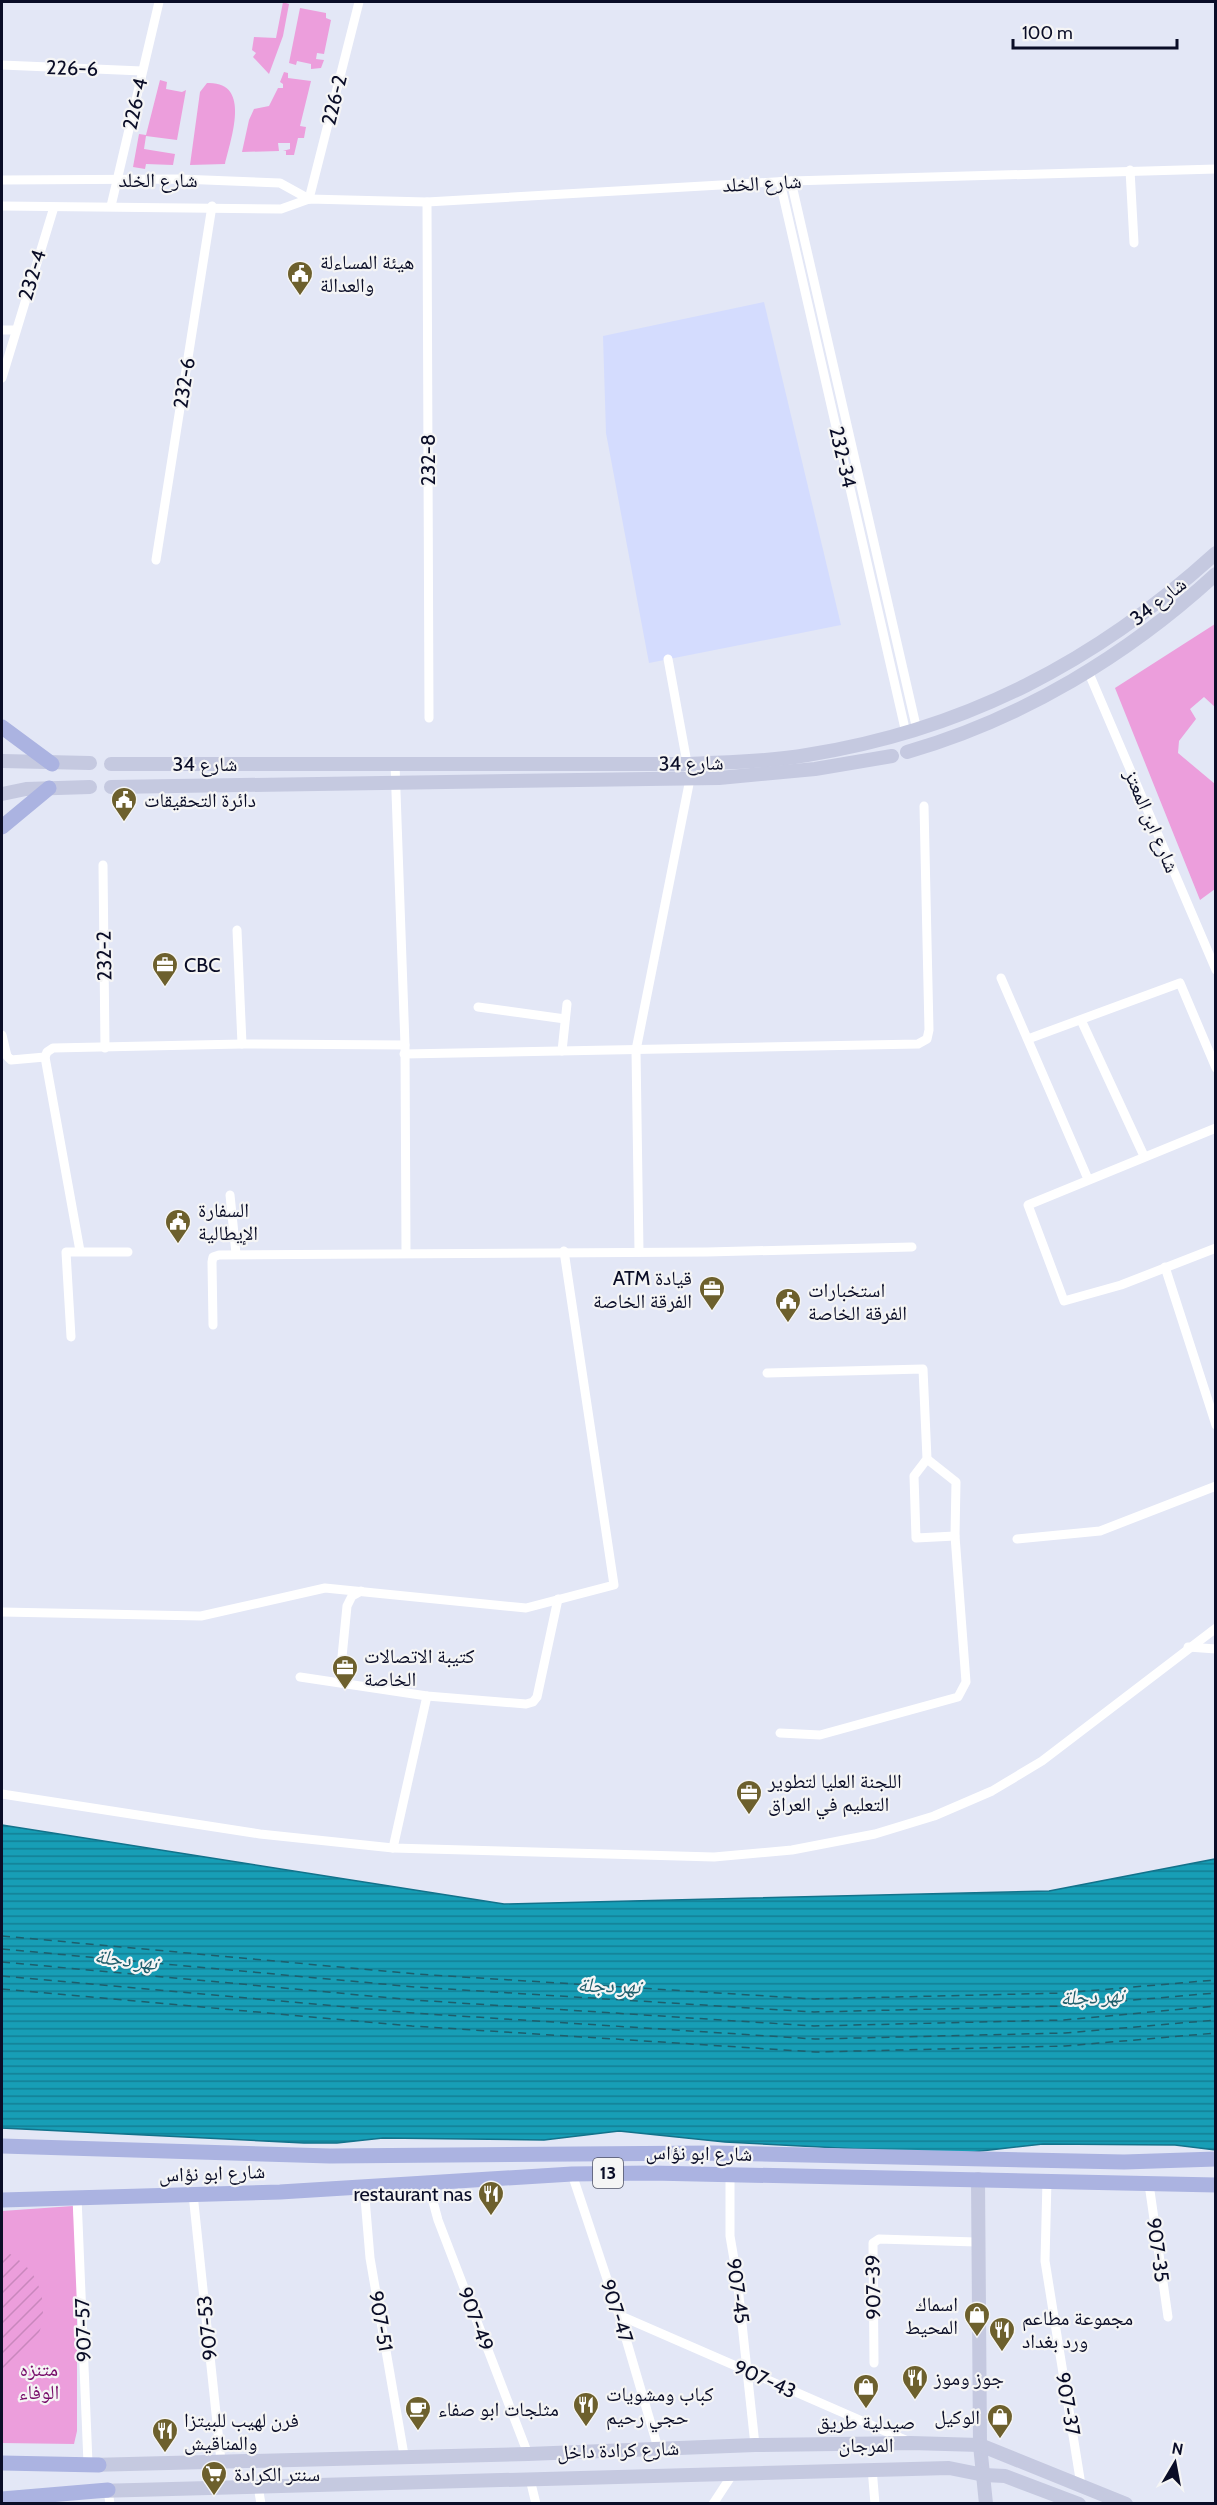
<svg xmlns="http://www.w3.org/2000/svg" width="1217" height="2505" font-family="Cabin,'Noto Naskh Arabic',sans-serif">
<defs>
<pattern id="garden-furrows" width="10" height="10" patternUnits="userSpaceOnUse" patternTransform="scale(1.5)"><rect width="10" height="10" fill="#ec9edc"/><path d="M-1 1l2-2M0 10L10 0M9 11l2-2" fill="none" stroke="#c987bd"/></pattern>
<pattern id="water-rules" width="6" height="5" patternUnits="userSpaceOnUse" patternTransform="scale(1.5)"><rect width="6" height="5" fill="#179eb6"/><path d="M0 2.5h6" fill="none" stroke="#137f94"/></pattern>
</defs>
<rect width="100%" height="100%" fill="#e3e7f6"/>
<!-- built -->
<polygon fill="#d4dcfe" points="764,302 841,625 649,663 606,433 603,336"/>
<!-- green -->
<g fill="#ec9edc">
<polygon points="283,2 289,4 283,36 269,74 253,57 256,53 252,50 254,37 276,38"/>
<polygon points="300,8 326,13 326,18 331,20 324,54 317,53 316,59 324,60 321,68 311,69 311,64 297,61 296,65 289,63"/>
<polygon points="284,72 288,73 288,78 311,81 300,126 306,127 304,138 298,138 294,155 286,155 286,151 283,151 290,149 290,143 278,143 279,151 242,152 249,120 254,109 269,106 278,88 283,88 283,84 280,82"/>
<polygon points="160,80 167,82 166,89 182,92 186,90 177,140 146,136 144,149 175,154 173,165 146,164 145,169 133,167 139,134 146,135"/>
<path d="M207,83C252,81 231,138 225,164L190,165L200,92Z"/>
<polygon points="1215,624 1215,707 1204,697 1190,709 1196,719 1179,741 1178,753 1215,784 1215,889 1200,900 1115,688"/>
<polygon points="73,2206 77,2257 77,2431 74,2444 2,2443 2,2211"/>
</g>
<!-- garden -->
<path fill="url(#garden-furrows)" d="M2,2249C15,2257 29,2265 36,2280C53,2315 38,2358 2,2372Z"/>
<!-- water -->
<polygon fill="url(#water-rules)" stroke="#13728b" stroke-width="1.5" points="2,1825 504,1904 1049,1891 1215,1859 1215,2150 1175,2145 1043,2144 955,2154 725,2142 619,2131 544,2140 383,2138 337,2143 304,2143 2,2128"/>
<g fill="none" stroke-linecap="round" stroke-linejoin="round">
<!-- ferry -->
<g stroke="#1e5e6c" stroke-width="1.5" stroke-dasharray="8 6" stroke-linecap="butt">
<polyline points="2,1936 416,1974 814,1999 1063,1993 1216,1980"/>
<polyline points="2,1949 415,1987 814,2012 1063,2006 1216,1993"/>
<polyline points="2,1962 414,2000 814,2026 1064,2020 1216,2006"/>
<polyline points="2,1976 413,2013 815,2039 1065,2033 1216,2020"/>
<polyline points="2,1989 412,2026 816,2052 1065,2046 1216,2033"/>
</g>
<!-- street -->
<g stroke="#fff" stroke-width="9">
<polyline points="2,65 142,71"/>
<polyline points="1130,170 1134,243"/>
<polyline points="2,180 180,179 280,183 309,199"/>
<polyline points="791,181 917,730"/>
<polyline points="780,182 906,733"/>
<polyline points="309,199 359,2"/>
<polyline points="427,202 429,718"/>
<polyline points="2,206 281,209 309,199 427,202 791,181 1216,169"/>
<polyline points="111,206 159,2"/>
<polyline points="2,330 15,330"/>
<polyline points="2,378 54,207"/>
<polyline points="156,560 212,206"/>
<polyline points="1088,671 1216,970"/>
<polyline points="395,764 405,1045 406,1253"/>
<polyline points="103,865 105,1048"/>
<polyline points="237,930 242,1044"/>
<polyline points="1001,978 1088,1179"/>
<polyline points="478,1007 565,1019"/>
<polyline points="1081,1020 1144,1156"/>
<polyline points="2,1035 7,1056 11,1060 45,1057"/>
<polyline points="1028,1039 1180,983 1216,1068"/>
<polyline points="562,1051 567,1004"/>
<polyline points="404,1054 918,1044 927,1039 929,1030 924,806"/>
<polyline points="1216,1128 1028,1205 1064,1301 1121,1285 1216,1248"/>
<polyline points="230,1195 236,1254"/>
<polyline points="80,1251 45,1057 47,1052 53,1048 242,1044 405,1045"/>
<polyline points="639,1252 636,1050 690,779 668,659"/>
<polyline points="1165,1267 1216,1425"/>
<polyline points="213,1325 212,1262 213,1257 219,1255 707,1252 912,1247"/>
<polyline points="71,1337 66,1252 128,1252"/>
<polyline points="767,1373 923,1369 927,1459 914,1476 916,1538 955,1536"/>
<polyline points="1017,1539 1100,1531 1216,1486"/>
<polyline points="2,1612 201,1616 325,1588 526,1608 614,1585 564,1251"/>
<polyline points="1188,1647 1216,1649"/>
<polyline points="300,1677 427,1696 526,1704 533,1702 537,1697 558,1599"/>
<polyline points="348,1684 341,1667 347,1606 352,1596 361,1591"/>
<polyline points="780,1733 820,1735 958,1697 966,1682 955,1536 956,1482 927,1459"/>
<polyline points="2,1794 260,1834 393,1848 714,1857 792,1850 875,1834 934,1816 992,1791 1042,1761 1216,1628"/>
<polyline points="393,1848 427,1696"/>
<polyline points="572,2174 619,2315 658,2448"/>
<polyline points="730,2174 730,2236 737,2277 755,2445"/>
<polyline points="1047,2180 1045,2261 1081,2485"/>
<polyline points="428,2183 438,2220 528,2454"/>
<polyline points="1149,2184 1168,2317"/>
<polyline points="364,2186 370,2258 404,2455"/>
<polyline points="193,2194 221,2461"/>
<polyline points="77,2197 88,2463"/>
<polyline points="619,2315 908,2441"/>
<polyline points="874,2363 873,2243 879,2239 976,2242"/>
<polyline points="872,2468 875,2504"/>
<polyline points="530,2479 536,2504"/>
<polyline points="258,2486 261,2504"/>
<polyline points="108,2490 110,2504"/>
<polyline points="713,2504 734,2472"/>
</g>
<!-- secondary -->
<g stroke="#c5c9e0" stroke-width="14">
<path d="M907,752C1022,719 1128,655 1216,574"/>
<polyline points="2,761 90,763"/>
<path d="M111,764H689C728,762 768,762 807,755C966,730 1097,661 1216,553"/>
<polyline points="111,787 719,778 815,769 892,756"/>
<polyline points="2,794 26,789 90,787"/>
<polyline points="978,2179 980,2445 986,2504"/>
<polyline points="90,2465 528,2454 755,2445 911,2443 980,2445 1126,2504"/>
<polyline points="97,2491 949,2468 984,2475 1005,2476 1079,2504"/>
</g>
<!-- primary -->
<g stroke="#abb3e1" stroke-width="15">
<polyline points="2,727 52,764"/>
<polyline points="2,827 49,788"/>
<polyline points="2,2146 330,2156 713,2153 1124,2162 1216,2159"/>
<polyline points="2,2200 280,2192 572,2174 651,2173 1216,2185"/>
<polyline points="2,2463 99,2465"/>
<polyline points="2,2499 108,2490"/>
</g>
</g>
<!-- icons -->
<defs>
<symbol id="civic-pin" viewBox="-11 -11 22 30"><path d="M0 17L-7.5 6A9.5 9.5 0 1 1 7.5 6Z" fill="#6d602d" stroke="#f5f5f5"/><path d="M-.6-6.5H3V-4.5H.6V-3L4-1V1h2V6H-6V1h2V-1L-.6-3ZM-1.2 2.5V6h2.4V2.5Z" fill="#fff"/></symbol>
<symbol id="office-pin" viewBox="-11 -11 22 30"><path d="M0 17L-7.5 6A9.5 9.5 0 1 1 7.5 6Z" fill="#6d602d" stroke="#f5f5f5"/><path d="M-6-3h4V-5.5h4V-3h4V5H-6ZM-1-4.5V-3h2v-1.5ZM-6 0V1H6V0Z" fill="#fff"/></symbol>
<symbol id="restaurant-pin" viewBox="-11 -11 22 30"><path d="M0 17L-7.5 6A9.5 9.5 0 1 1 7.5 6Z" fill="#6d602d" stroke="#f5f5f5"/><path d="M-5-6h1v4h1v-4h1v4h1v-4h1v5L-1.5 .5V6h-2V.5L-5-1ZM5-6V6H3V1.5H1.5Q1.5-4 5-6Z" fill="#fff"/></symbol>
<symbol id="shop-pin" viewBox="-11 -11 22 30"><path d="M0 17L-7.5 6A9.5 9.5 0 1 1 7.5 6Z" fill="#6d602d" stroke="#f5f5f5"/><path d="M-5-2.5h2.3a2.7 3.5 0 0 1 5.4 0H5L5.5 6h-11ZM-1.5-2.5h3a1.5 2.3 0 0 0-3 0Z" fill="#fff"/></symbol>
<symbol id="cafe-pin" viewBox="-11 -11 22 30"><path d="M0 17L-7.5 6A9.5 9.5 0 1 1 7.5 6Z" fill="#6d602d" stroke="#f5f5f5"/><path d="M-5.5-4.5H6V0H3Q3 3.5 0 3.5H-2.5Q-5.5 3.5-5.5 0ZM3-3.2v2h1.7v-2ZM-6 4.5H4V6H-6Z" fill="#fff"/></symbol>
<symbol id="supermarket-pin" viewBox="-11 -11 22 30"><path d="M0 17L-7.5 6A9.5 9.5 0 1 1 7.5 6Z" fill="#6d602d" stroke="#f5f5f5"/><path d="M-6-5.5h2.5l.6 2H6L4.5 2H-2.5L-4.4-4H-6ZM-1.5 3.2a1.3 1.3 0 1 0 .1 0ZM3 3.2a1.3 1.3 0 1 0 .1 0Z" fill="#fff"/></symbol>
</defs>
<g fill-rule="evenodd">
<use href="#civic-pin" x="285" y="259" width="30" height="40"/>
<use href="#civic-pin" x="109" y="785" width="30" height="40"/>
<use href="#office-pin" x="150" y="950" width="30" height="40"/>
<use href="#civic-pin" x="163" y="1207" width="30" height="40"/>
<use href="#office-pin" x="697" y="1274" width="30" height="40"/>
<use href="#civic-pin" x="773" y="1286" width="30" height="40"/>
<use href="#office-pin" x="330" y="1653" width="30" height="40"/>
<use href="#office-pin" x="734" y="1778" width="30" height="40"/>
<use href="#restaurant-pin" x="476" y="2179" width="30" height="40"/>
<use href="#shop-pin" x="962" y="2300" width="30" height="40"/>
<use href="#restaurant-pin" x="987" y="2315" width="30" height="40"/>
<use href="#restaurant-pin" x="900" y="2363" width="30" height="40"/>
<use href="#shop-pin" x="851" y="2372" width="30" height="40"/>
<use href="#restaurant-pin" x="571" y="2390" width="30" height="40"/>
<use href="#cafe-pin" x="403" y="2394" width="30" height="40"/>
<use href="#shop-pin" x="985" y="2402" width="30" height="40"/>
<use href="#restaurant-pin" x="150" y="2416" width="30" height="40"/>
<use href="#supermarket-pin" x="199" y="2459" width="30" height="40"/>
</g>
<g text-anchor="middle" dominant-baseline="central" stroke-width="4.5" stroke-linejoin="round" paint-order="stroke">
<!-- shield labels -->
<rect fill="#f5f5f5" stroke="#505365" stroke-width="1.5" x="593" y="2158" width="30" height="30" rx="4.5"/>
<g font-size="18" font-weight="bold" fill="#0a0d27">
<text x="608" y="2173">13</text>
</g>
<!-- street labels -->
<g font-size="20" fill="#0a0d27" stroke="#f5f5f5">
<text transform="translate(72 68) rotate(2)">226-6</text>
<text transform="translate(334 100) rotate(-76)">226-2</text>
<text transform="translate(135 104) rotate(-77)">226-4</text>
<text x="158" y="180">شارع الخلد</text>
<text transform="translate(762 183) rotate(-3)">شارع الخلد</text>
<text transform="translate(32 275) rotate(-73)">232-4</text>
<text transform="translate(184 383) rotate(-81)">232-6</text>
<text transform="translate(843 457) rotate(77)">232-34</text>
<text transform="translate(428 460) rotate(-90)">232-8</text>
<text transform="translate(1158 601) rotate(-38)">شارع 34</text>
<text transform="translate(691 763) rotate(-1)">شارع 34</text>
<text x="205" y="764">شارع 34</text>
<text transform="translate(1152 821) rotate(67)">شارع ابن المعتز</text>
<text transform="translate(104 956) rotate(-91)">232-2</text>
<text transform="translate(699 2153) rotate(1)">شارع ابو نؤاس</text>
<text transform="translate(212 2173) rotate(-2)">شارع ابو نؤاس</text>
<text transform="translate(1158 2250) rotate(82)">907-35</text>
<text transform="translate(873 2287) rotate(-91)">907-39</text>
<text transform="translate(738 2291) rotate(82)">907-45</text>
<text transform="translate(617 2311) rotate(72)">907-47</text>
<text transform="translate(476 2319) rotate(69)">907-49</text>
<text transform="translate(381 2321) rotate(80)">907-51</text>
<text transform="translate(207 2328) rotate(-96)">907-53</text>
<text transform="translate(83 2330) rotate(-92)">907-57</text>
<text transform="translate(765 2379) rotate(24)">907-43</text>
<text transform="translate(1068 2404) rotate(80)">907-37</text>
<text transform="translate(618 2450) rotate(-2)">شارع كرادة داخل</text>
</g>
<!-- poi labels -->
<g font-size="20" fill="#0a0d27" stroke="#f5f5f5" text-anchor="start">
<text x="320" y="262">هيئة المساءلة<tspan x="320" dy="23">والعدالة</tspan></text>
<text x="144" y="800">دائرة التحقيقات</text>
<text x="184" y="965">CBC</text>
<text x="198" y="1210">السفارة<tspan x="198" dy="23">الإيطالية</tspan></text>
<text x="692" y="1278" text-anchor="end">ATM قيادة<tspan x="692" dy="23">الفرقة الخاصة</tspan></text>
<text x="808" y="1290">استخبارات<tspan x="808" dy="23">الفرقة الخاصة</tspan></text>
<text x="364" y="1656">كتيبة الاتصالات<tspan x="364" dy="23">الخاصة</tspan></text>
<text x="768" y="1781">اللجنة العليا لتطوير<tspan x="768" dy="23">التعليم في العراق</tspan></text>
<text x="472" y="2194" text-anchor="end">restaurant nas</text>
<text x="958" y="2304" text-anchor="end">اسماك<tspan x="958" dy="23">المحيط</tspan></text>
<text x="1022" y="2318">مجموعة مطاعم<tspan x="1022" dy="23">ورد بغداد</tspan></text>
<text x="934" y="2378">جوز وموز</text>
<text x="606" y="2394">كباب ومشويات<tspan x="606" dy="23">حجي رحيم</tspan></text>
<text x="438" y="2409">مثلجات ابو صفاء</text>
<text x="980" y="2417" text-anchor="end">الوكيل</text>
<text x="184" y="2420">فرن لهيب للبيتزا<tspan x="184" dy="23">والمناقيش</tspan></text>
<text x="866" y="2422" text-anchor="middle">صيدلية طريق<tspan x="866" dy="23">المرجان</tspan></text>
<text x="234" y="2474">سنتر الكرادة</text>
</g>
<!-- park labels -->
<g font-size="20" fill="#770c69" stroke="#f5f5f5">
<text x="39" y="2369">متنزه<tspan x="39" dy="23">الوفاء</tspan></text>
</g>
<!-- water labels -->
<g font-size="21" font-style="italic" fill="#1e5e6c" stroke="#f5f5f5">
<text transform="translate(126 1959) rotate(7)">نهر دجلة</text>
<text transform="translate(609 1985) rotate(2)">نهر دجلة</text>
<text transform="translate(1092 1996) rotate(-3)">نهر دجلة</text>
</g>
</g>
<!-- border -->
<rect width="1217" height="2505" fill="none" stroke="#0a0d27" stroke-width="6"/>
<!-- north arrow -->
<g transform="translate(1175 2463) rotate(10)" stroke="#f5f5f5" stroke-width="4.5" paint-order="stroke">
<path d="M0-4.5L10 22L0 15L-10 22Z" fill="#0a0d27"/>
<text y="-9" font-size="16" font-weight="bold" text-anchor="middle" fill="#0a0d27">N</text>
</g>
<!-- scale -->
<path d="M1013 39v9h164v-9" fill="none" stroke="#0a0d27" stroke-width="3"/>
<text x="1022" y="39" font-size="18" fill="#0a0d27" stroke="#f5f5f5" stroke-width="4.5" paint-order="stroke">100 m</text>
</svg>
